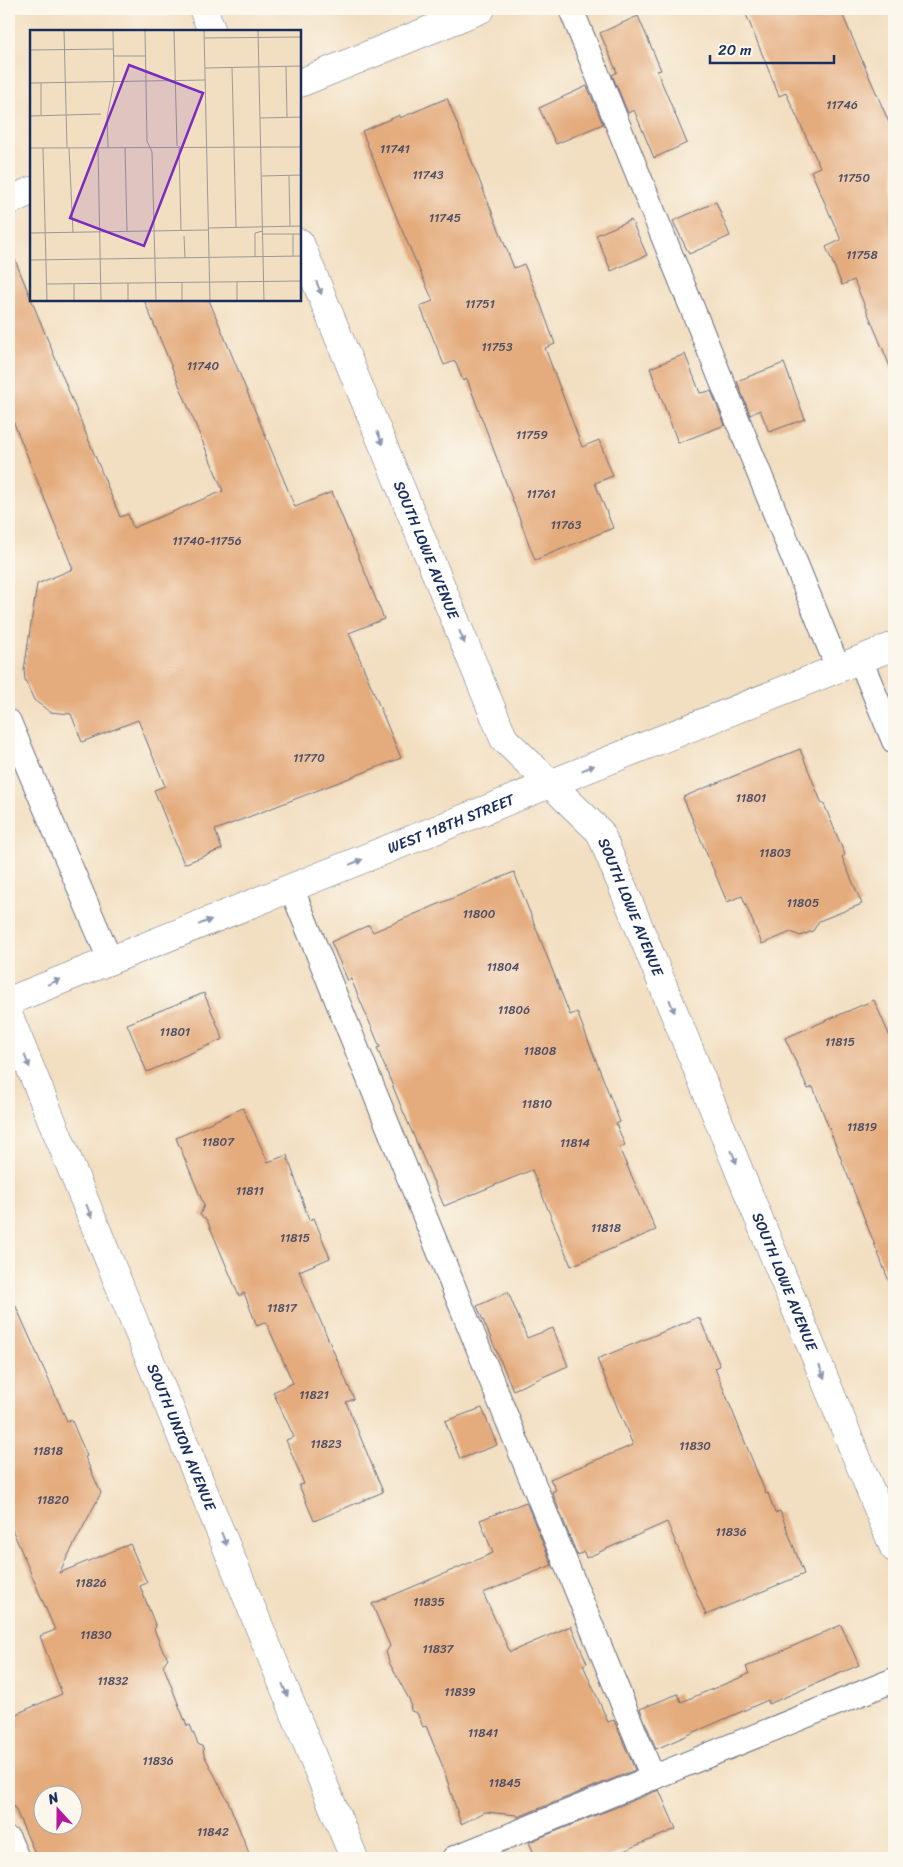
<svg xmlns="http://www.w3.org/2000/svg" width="903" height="1867" font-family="Sriracha,sans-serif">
<rect width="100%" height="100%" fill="#fbf7ec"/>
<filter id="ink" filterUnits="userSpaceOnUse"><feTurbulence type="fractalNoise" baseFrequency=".02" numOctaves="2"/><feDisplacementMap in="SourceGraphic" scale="10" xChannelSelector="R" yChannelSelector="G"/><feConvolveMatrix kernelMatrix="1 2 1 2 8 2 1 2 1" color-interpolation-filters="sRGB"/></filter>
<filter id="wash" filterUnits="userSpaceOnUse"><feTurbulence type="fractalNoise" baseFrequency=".0096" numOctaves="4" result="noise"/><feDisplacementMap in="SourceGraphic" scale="20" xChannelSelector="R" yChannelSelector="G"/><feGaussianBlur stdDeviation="1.12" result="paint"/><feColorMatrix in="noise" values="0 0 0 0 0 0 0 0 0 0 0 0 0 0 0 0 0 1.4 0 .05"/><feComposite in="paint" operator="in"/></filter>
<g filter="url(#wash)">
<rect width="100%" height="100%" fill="#f2dec0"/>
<g id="blocks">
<!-- building -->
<g fill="#e4ab7d" fill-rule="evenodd">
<polygon points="744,9 840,9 894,134 894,376 854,280 842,285 826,247 841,240 811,171 820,167 786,93 779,96"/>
<polygon points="638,16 661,70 657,71 687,143 654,158 634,110 628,113 612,75 617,72 600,33"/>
<polygon points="587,86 603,124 556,144 539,108"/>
<polygon points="447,98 514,268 524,264 541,305 555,344 545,348 582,447 599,440 613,476 595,483 613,528 535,560 467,379 463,381 455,361 444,365 420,306 433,301 398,221 362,131 400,115 400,118"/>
<polygon points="716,202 730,236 689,254 673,221"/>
<polygon points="631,220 647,255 611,271 596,235"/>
<polygon points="9,245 120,517 128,514 133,528 223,491 144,300 209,300 295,507 332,492 384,619 349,633 401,758 215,830 222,849 184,864 154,790 165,786 138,720 82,742 71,714 50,712 34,700 25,680 24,670 37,584 73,569 9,411"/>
<polygon points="685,354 700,393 711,391 725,425 678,443 650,368"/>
<polygon points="784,363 805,419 769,432 760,410 750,415 737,381"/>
<polygon points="800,749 822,804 824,804 845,855 842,857 862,904 819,921 813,931 800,936 791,932 762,944 742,896 727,902 683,797"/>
<polygon points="514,872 570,1015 577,1012 620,1122 616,1124 625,1145 619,1148 656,1230 571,1266 532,1170 444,1206 403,1111 377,1048 380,1047 351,979 348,981 331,942 369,925 373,932"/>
<polygon points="204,993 223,1039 147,1072 127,1024"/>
<polygon points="874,1000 894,1046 894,1289 892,1289 813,1087 808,1089 785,1038"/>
<polygon points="243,1108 268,1162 287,1155 309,1220 314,1218 330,1258 299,1271 354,1399 346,1402 383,1492 314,1521 299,1485 304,1484 286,1440 294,1437 273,1392 293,1383 266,1322 257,1326 244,1293 239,1296 207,1220 200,1215 204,1205 176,1138"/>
<path d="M9,1291L67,1421L71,1419L87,1456L85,1457L101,1493L59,1573L130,1544L147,1583L140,1586L156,1627L154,1629L162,1649L168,1658L163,1665L187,1726L190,1725L198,1744L203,1747L204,1755L228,1801L251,1858H37L9,1795V1717L62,1694L40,1636L55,1630L9,1522ZM42,1794H72V1824H42Z"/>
<polygon points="508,1292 527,1338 553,1328 568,1366 513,1390 477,1306"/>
<polygon points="699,1317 720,1366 715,1368 766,1494 768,1493 775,1513 780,1511 804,1574 706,1615 667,1522 586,1558 584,1552 577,1555 552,1492 556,1490 550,1479 633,1445 597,1359"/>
<polygon points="482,1408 497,1445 460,1459 445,1421"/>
<polygon points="526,1502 552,1565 483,1593 510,1652 571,1626 587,1663 583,1665 608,1722 614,1720 635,1770 518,1817 517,1815 485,1812 461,1824 443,1767 426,1726 423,1727 417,1713 411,1711 410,1701 390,1664 386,1652 390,1646 372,1604 493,1553 480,1520"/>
<polygon points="841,1625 859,1665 769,1704 768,1700 656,1749 640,1709 678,1694 681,1702 749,1674 746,1667"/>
<polygon points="659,1790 676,1829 607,1858 536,1858 529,1842"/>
</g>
</g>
</g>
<g filter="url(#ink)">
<use href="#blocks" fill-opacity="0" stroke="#666c80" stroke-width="1"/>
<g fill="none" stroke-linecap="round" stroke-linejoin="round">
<defs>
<g id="lane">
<polyline points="571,9 838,668"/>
<polyline points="860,659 894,741"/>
<polyline points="9,722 110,960"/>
<polyline points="291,887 653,1778"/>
<polyline points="9,1840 17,1858"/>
<polyline points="454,1858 894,1680"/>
</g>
<g id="street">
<polyline points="203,9 212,31"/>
<polyline points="300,83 481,9"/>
<polyline points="9,201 31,191"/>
<path id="s1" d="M300,243L504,739L600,832L894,1548"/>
<path id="s2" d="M9,1001L894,646"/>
<path id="s3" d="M9,1016L354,1858"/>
</g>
</defs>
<!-- lane casing -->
<use href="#lane" stroke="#666c80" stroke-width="26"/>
<!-- street casing -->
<use href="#street" stroke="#666c80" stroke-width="29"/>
<!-- lane -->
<use href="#lane" stroke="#fff" stroke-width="24"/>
<!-- street -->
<use href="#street" stroke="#fff" stroke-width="28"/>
</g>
<!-- one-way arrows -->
<defs><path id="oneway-solid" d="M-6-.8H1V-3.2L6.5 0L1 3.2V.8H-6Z" transform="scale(1.25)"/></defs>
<g fill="#8d97ae">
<use href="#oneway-solid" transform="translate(319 288) rotate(68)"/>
<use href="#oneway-solid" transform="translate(380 438) rotate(68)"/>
<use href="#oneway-solid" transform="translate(462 637) rotate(68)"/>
<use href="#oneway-solid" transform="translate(588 768) rotate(-22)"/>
<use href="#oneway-solid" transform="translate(356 862) rotate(-22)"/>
<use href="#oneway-solid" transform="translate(205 922) rotate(-22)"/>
<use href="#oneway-solid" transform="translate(54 982) rotate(-22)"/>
<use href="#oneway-solid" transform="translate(672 1006) rotate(68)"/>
<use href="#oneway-solid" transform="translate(27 1061) rotate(68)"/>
<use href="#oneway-solid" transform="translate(734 1157) rotate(68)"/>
<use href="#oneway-solid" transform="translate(89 1211) rotate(68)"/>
<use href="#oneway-solid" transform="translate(822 1372) rotate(68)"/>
<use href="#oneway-solid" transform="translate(224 1539) rotate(68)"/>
<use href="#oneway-solid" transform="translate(285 1690) rotate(68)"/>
</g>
</g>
<g text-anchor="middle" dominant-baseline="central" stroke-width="4" stroke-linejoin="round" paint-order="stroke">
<!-- number labels -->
<g font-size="12" fill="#4d4e66">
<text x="842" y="105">11746</text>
<text x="395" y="149">11741</text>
<text x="428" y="175">11743</text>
<text x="854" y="178">11750</text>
<text x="445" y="218">11745</text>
<text x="862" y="255">11758</text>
<text x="480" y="304">11751</text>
<text x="497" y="347">11753</text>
<text x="203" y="366">11740</text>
<text x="532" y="435">11759</text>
<text x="541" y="494">11761</text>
<text x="566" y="525">11763</text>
<text x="207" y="541">11740-11756</text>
<text x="309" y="758">11770</text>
<text x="751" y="798">11801</text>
<text x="775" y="853">11803</text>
<text x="803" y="903">11805</text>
<text x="479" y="914">11800</text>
<text x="503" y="967">11804</text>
<text x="514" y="1010">11806</text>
<text x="175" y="1032">11801</text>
<text x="840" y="1042">11815</text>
<text x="540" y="1051">11808</text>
<text x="537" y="1104">11810</text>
<text x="862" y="1127">11819</text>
<text x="218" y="1142">11807</text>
<text x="575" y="1143">11814</text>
<text x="250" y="1191">11811</text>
<text x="606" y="1228">11818</text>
<text x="295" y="1238">11815</text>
<text x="282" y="1308">11817</text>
<text x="314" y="1395">11821</text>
<text x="326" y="1444">11823</text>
<text x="695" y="1446">11830</text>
<text x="48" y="1451">11818</text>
<text x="53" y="1500">11820</text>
<text x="731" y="1532">11836</text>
<text x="91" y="1583">11826</text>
<text x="429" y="1602">11835</text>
<text x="96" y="1635">11830</text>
<text x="438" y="1649">11837</text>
<text x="113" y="1681">11832</text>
<text x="460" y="1692">11839</text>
<text x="483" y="1733">11841</text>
<text x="158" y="1761">11836</text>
<text x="505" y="1783">11845</text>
<text x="213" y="1832">11842</text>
</g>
<!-- street labels -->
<g font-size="15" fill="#1b2f5e" stroke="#fbf7ec">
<text stroke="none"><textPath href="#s1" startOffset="332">SOUTH LOWE AVENUE</textPath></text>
<text stroke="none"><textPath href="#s2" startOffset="476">WEST 118TH STREET</textPath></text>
<text stroke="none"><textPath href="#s1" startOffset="751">SOUTH LOWE AVENUE</textPath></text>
<text stroke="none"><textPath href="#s1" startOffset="1156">SOUTH LOWE AVENUE</textPath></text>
<text stroke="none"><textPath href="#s3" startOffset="455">SOUTH UNION AVENUE</textPath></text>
</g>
</g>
<!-- overview -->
<g transform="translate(30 30)">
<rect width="271" height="271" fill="#f2dec0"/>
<path fill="none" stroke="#9c9899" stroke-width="1" d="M34,0L37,118M115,0L117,111L122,122L126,271M144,0L147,116M174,0L180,271M228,0L234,271M174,8L272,7M0,20L83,19M83,26H115M256,36L257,87M202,37L206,197M175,38L272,36M0,53L175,50M11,53V85M0,86L71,84M230,88L272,87M149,116L151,200M68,117L71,271M78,117L77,87L84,52L83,0M95,117L97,201M0,118L272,117M13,118L17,271M39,118L43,202M232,146L272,145M259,146L260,196M178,198L272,196M0,203L178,200M233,204H272M263,204V226M154,206L155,228M225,227V203L233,201M0,230L272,226M152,252V271M207,252V271M98,253V271M17,254L272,251M44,254V271"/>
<path fill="#7b2cbf" fill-opacity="0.15" stroke="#7b2cbf" stroke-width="2.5" d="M99,35L173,63L114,216L40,188Z"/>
<rect width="271" height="271" fill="none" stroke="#1b2f5e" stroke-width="2.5"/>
</g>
<!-- margin -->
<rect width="903" height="1867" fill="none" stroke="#fbf7ec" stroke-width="30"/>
<!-- north arrow -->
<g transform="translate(58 1810) rotate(339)"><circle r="24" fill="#fbf7ec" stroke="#a1a7b3"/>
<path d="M0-4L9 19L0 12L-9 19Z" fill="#b5179e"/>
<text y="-8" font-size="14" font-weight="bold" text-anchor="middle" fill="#1b2f5e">N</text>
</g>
<!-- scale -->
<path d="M710 55v8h124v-8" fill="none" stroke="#1b2f5e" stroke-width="2.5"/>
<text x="718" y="55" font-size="15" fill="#1b2f5e" stroke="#fbf7ec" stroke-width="4" paint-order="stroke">20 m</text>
</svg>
